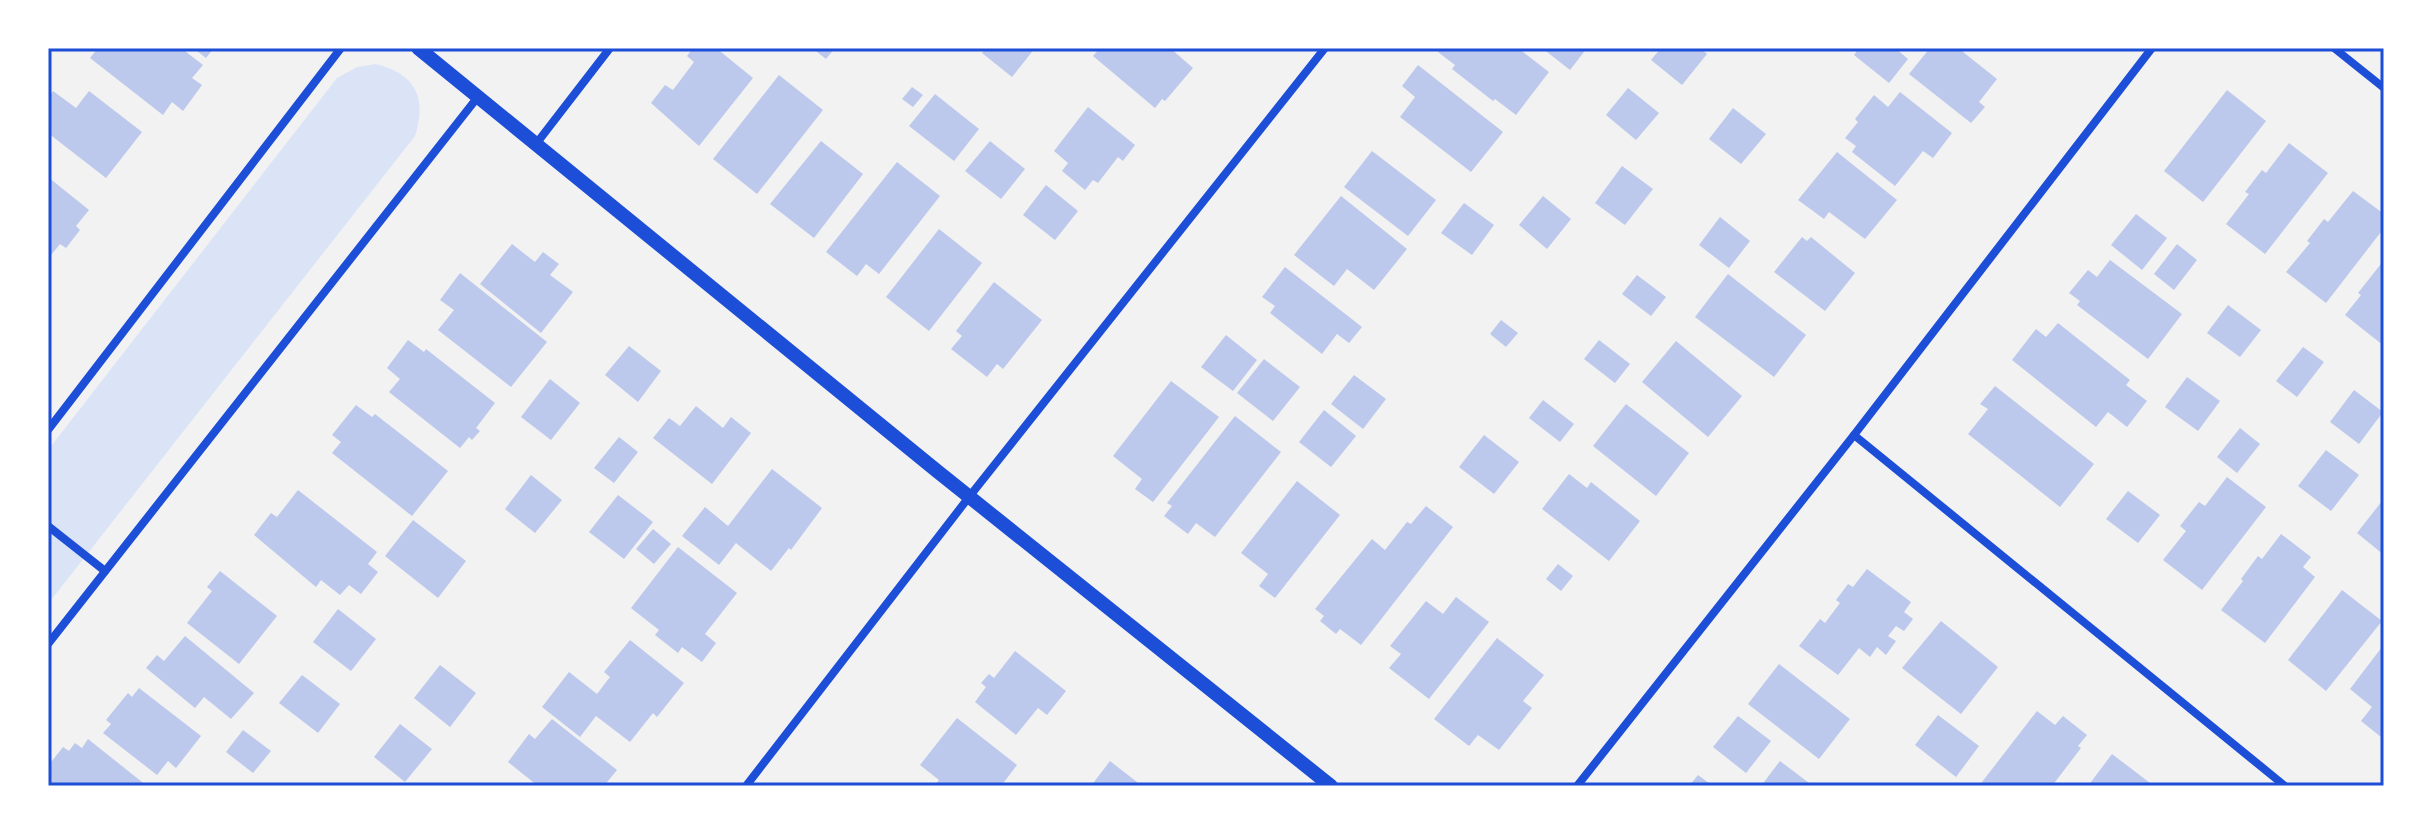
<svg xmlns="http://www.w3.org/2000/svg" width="2432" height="834" font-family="Raleway,sans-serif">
<rect width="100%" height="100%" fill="#f2f2f2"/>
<!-- green -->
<path fill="#dbe4f7" d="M376,64C416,74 427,98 415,136L48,604V450L337,78L357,67Z"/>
<!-- building -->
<g fill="#bdc9ec">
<polygon points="98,48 181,48 203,65 192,78 202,85 183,111 172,102 163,115 90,58"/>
<polygon points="193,48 214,48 206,58"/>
<polygon points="693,48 716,48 753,78 699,146 651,103 665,85 673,90 694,62 687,56"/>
<polygon points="812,48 835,48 826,59"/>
<polygon points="986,48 1035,48 1012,77 982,53"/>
<polygon points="1100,48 1170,48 1193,68 1165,101 1162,99 1155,108 1093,56"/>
<polygon points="1440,48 1518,48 1549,72 1516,115 1495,99 1493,101 1452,69 1455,65 1438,52"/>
<polygon points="1542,48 1587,48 1570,70"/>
<polygon points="1661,48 1700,48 1707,54 1682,85 1651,60"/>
<polygon points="1859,48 1895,48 1908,59 1889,83 1854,55"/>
<polygon points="1930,48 1958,48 1997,79 1979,102 1985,107 1971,123 1909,74"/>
<polygon points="1418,65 1503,132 1471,172 1400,117 1415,97 1402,86"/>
<polygon points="779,75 823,110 757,194 713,159"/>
<polygon points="912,87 923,95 913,107 902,99"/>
<polygon points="1628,88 1659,113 1636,140 1606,115"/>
<polygon points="2227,90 2266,121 2203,202 2164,171"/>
<polygon points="53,91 76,108 89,91 142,132 106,178 48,133 48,98"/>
<polygon points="1900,92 1952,133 1933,158 1923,151 1895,186 1852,152 1856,146 1845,138 1858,122 1855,119 1874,95 1888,107"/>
<polygon points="935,94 979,129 954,161 909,126"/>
<polygon points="1088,107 1135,145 1123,161 1118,157 1098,183 1093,180 1085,190 1062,171 1068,163 1054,151"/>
<polygon points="1733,108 1766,134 1741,164 1709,139"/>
<polygon points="821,141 863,174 814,238 770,204"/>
<polygon points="990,141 1025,169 1001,199 965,171"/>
<polygon points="2289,143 2328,173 2265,254 2226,224 2249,194 2245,192 2262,170 2266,173"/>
<polygon points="1372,151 1436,200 1408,236 1344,187"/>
<polygon points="1837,152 1897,200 1865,239 1829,212 1824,219 1798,200"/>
<polygon points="897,162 940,196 879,274 866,264 857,276 826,252"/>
<polygon points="1622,166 1653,189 1625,225 1595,203"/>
<polygon points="48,177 89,210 76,226 80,230 66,248 60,244 48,259"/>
<polygon points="1046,185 1078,211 1055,240 1023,215"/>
<polygon points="2353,191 2384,214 2384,228 2326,303 2286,272 2310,243 2307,241 2324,219 2328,222"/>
<polygon points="1341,196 1407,249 1374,290 1347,269 1334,286 1294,255"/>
<polygon points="1543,196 1571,219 1547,249 1519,225"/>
<polygon points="1464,203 1494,225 1472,255 1441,233"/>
<polygon points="2136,214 2167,238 2142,270 2111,245"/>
<polygon points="1720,217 1750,241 1729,268 1699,245"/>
<polygon points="939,229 982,263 929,331 886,297"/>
<polygon points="1802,237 1807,241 1811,237 1855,273 1825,311 1774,272"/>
<polygon points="512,244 535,262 543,252 559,264 550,275 573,292 541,333 480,284"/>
<polygon points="2177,244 2197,260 2174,290 2154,274"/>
<polygon points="2110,260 2182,314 2148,359 2077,305 2080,301 2069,293 2088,270 2097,277"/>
<polygon points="2384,260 2384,346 2345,315 2361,295 2358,293"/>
<polygon points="1285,267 1362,327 1349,343 1337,334 1322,354 1270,313 1275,306 1262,297"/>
<polygon points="460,273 547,342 511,387 438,330 454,310 440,300"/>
<polygon points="1728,274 1806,335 1774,377 1695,317"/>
<polygon points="1637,275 1666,297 1651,316 1622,294"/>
<polygon points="994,282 1042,320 1003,369 997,364 987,377 951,349 962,336 956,331"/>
<polygon points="2228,305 2261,330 2240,357 2207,333"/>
<polygon points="1501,320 1518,333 1506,347 1490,334"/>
<polygon points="2058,323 2130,380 2126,385 2147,401 2127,427 2108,412 2096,427 2012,360 2036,329 2046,337"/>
<polygon points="1226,335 1257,360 1233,391 1201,367"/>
<polygon points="408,340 424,352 426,349 495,403 476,428 480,431 472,440 469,437 460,448 389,392 400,379 387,368"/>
<polygon points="1599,340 1630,364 1615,383 1584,359"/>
<polygon points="1676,341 1742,396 1708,437 1642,382"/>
<polygon points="629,346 661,371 638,402 605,375"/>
<polygon points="2303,347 2324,362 2297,397 2276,381"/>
<polygon points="1264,359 1300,387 1273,421 1237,393"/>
<polygon points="1354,375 1386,399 1363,429 1331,404"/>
<polygon points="2187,377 2220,401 2198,431 2165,407"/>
<polygon points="550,379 580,403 551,440 521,417"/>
<polygon points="1171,381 1219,417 1153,502 1135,489 1142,479 1113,456"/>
<polygon points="1995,386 2094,464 2060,507 1968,434 1988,409 1980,404"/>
<polygon points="2354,390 2383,412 2359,444 2330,422"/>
<polygon points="1543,400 1574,424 1560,442 1529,418"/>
<polygon points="1626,404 1689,453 1656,496 1593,446"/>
<polygon points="356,405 372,417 375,414 448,471 412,516 332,453 341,442 332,435"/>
<polygon points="696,406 723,428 731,417 751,433 712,484 653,438 669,418 680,426"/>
<polygon points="1324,410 1356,436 1331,467 1299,442"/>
<polygon points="1235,416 1281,452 1215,537 1196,523 1188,534 1164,516 1172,506 1167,503"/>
<polygon points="2240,428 2260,444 2237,473 2217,457"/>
<polygon points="1484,435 1519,462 1494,494 1459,467"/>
<polygon points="619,437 638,452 614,483 594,468"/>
<polygon points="2326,450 2359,475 2331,511 2298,486"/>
<polygon points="772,469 822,508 791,550 789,548 771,571 736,543 719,565 682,536 705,507 728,526"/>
<polygon points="1569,474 1587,488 1591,482 1640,521 1609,561 1542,509"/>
<polygon points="531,475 562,500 535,533 505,509"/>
<polygon points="2227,477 2266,507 2202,590 2163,560 2186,531 2180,526 2199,502 2205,506"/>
<polygon points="1297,481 1340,515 1275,598 1259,586 1268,574 1241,553"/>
<polygon points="298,490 377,552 368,564 378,572 361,594 349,585 340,595 321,580 316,587 254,535 271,513 277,517"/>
<polygon points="2128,491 2160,515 2138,543 2106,519"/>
<polygon points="618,495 653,522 624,559 589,532"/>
<polygon points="2382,501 2384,503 2384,555 2357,533"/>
<polygon points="1426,506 1453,527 1361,645 1340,629 1336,634 1320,621 1324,616 1315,609 1372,539 1385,550 1407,522 1411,524"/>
<polygon points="413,520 466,561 438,598 385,556"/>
<polygon points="653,529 671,544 654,564 636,549"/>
<polygon points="2281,534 2311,557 2303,567 2315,577 2265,643 2221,610 2243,581 2241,579 2258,556 2262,559"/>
<polygon points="678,547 737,593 705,634 716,643 702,662 682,647 678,653 655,635 659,630 631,608"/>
<polygon points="1558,564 1573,576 1561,591 1546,579"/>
<polygon points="1867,569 1911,602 1904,612 1913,619 1904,631 1896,626 1888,636 1896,641 1886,655 1877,647 1870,657 1859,648 1838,675 1799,646 1820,619 1825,623 1840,603 1836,600 1848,584 1853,587"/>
<polygon points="220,571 277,616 239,664 187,623 212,591 207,587"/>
<polygon points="2342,590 2382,621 2326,691 2288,660"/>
<polygon points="1456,597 1489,622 1429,699 1389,668 1401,654 1390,646 1426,601 1443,614"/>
<polygon points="338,609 376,639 351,671 313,642"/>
<polygon points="1941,621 1998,667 1961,714 1902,668"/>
<polygon points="185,636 254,693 231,719 204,697 195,708 146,668 157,655 164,661"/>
<polygon points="1497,638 1544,675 1523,701 1532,708 1499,750 1478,735 1469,746 1434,719"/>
<polygon points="630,640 684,683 657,717 653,713 630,742 596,716 580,737 542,707 569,672 597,694 610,677 604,672"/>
<polygon points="2382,647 2384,649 2384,734 2381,737 2361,721 2372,707 2350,689"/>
<polygon points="1015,651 1066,691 1047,715 1038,708 1016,735 975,702 986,687 981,683 989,674 994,678"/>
<polygon points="1779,664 1850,719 1819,759 1748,704"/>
<polygon points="440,665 476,693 450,727 414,698"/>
<polygon points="302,675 340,704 318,733 279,703"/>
<polygon points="139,688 201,736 176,768 168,761 157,775 103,733 111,724 106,720 128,693 132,697"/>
<polygon points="2037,711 2055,725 2063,716 2087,735 2078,746 2081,748 2052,786 1987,786 1982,782"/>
<polygon points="1938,715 1979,746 1956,777 1915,745"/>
<polygon points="1738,716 1771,741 1746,773 1713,747"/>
<polygon points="957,718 1017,765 1001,786 934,786 939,780 920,765"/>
<polygon points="552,719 617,770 604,786 538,786 508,762 529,734 535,739"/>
<polygon points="400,724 432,749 405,782 374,757"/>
<polygon points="243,730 271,751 253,773 226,752"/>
<polygon points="88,739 147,786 48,784 48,766 63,747 69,751 75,743 82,748"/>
<polygon points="2112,754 2154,786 2088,786"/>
<polygon points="1110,761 1142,786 1091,786"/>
<polygon points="1780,761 1813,786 1761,786"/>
<polygon points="1698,775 1713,786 1689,786"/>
</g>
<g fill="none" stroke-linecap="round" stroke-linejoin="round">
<!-- minor -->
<g stroke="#1d4ed8" stroke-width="8">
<polyline points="2334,48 2384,88"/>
<polyline points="536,144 610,48"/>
<polyline points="48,430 341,48"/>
<polyline points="1854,435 2285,786"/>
<polyline points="48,526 105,571"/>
<polyline points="48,644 477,98"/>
<polyline points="746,786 969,497 1325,48"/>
<polyline points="1577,786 1854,435 2152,48"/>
</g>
<!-- tertiary -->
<polyline stroke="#1d4ed8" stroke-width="14" points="418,48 937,471 1331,786"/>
</g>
<!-- border -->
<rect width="2432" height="834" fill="none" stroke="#ffffff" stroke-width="100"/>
<rect x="50" y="50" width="2332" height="734" fill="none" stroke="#1d4ed8" stroke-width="3"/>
</svg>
